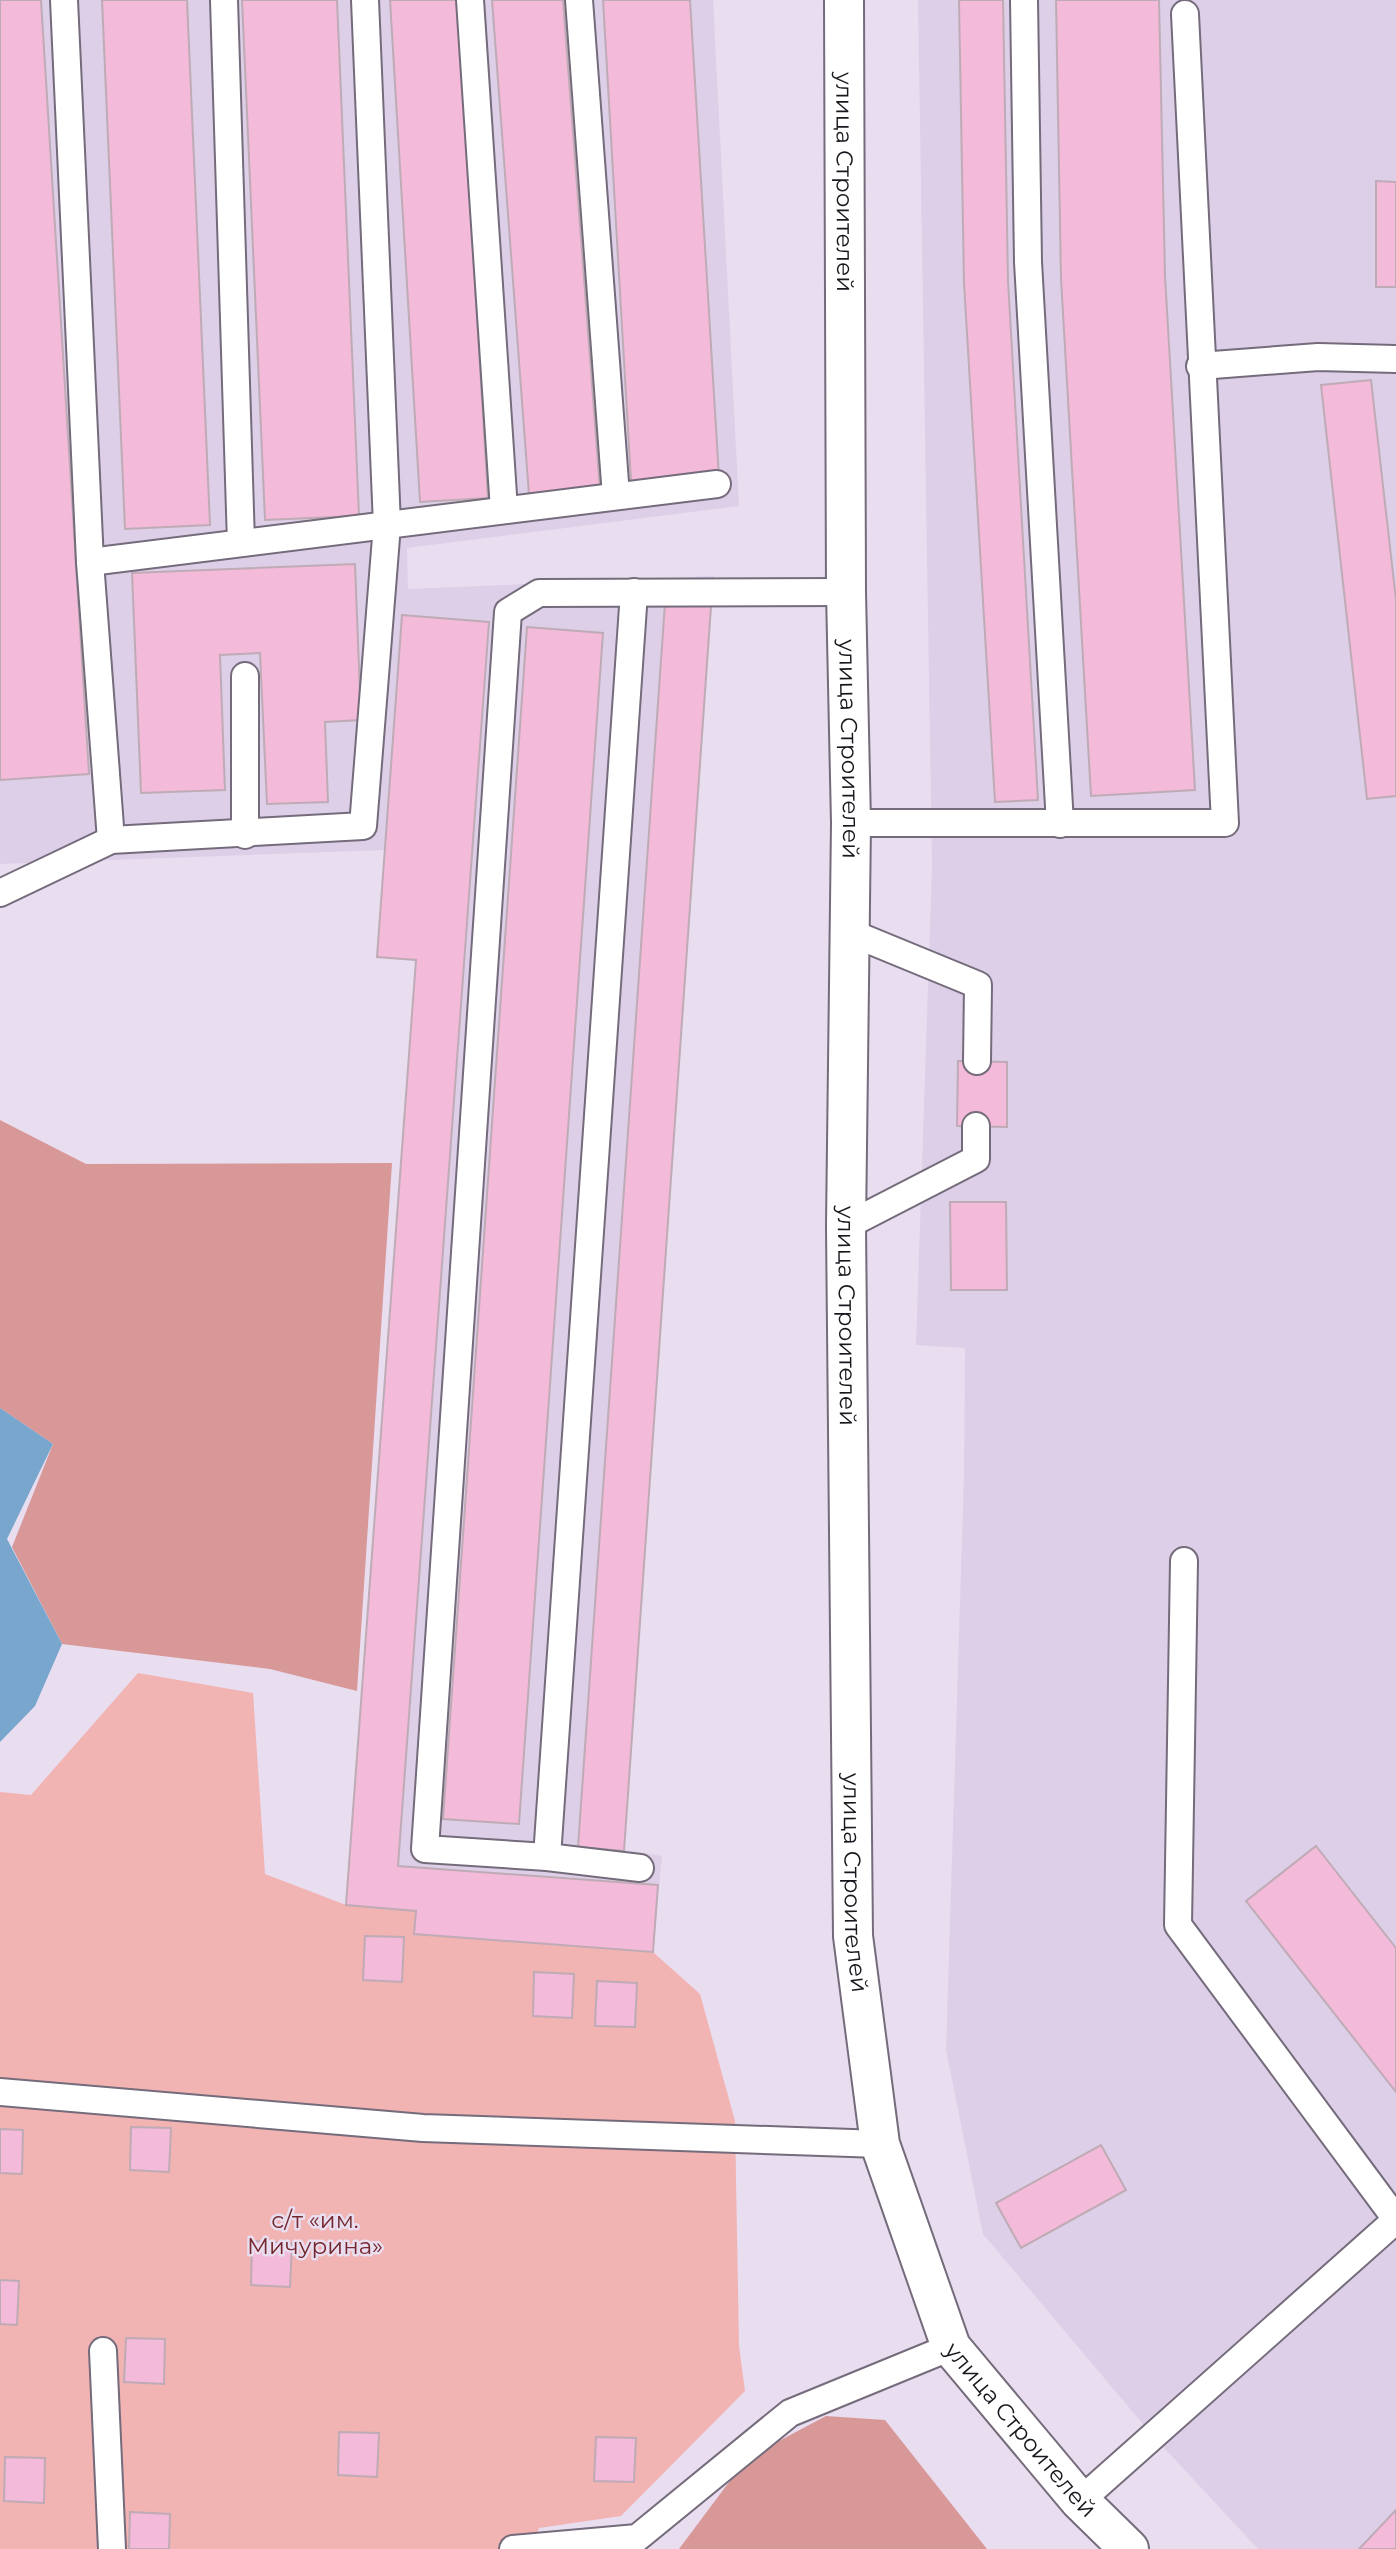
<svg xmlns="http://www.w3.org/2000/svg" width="1396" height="2549" font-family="Montserrat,sans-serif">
<rect width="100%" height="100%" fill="#e9ddf0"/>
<!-- built -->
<g fill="#decfe8">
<polygon points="0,0 713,0 739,506 407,548 408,589 714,576 624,1850 662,1856 653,1952 414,1934 415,1911 346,1905 416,960 384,850 0,864"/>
<polygon points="918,0 1396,0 1396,2549 1258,2549 1153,2436 983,2234 946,2050 964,1474 965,1348 916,1345 932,866"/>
</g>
<!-- green -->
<polygon fill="#f2b3b3" points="138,1673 253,1693 265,1874 346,1905 416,1911 414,1934 653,1952 700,1994 735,2121 739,2346 745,2391 621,2516 539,2528 531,2549 0,2549 0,1792 31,1795"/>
<!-- forest -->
<g fill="#d89898">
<polygon points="0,1120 86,1164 392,1163 357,1691 270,1669 62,1644 12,1547 53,1444 0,1408"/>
<polygon points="826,2416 885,2420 987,2549 679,2549 747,2458"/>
</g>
<!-- water -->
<polygon fill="#78a6cd" points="0,1408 53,1444 7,1539 62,1644 35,1706 0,1742"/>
<!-- building -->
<g fill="#f3bad9" stroke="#bfabb5" stroke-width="2">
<polygon points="0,0 41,0 89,774 0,780"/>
<polygon points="102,0 187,0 210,525 125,529"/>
<polygon points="242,0 337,0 359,516 265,520"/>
<polygon points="390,0 458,0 488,498 420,502"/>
<polygon points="492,0 563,0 600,490 529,495"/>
<polygon points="603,0 690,0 719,477 631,481"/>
<polygon points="959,0 1003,0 1008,281 1038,800 995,802 964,283"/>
<polygon points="1056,0 1159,0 1165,276 1195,790 1091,796 1061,279"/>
<polygon points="1376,181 1396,182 1396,287 1376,287"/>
<polygon points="1371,380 1396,600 1396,796 1367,799 1321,385"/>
<polygon points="355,564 361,720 325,722 328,802 267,804 260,653 220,655 225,790 141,793 132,573"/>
<polygon points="665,603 711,606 624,1851 578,1847"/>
<polygon points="402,615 489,622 398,1866 658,1885 653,1952 414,1934 416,1911 346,1905 416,960 377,957"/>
<polygon points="527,627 603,633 519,1824 443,1819"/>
<polygon points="958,1061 1007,1062 1007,1127 957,1126"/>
<polygon points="950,1202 1006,1202 1007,1290 951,1290"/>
<polygon points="1316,1846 1396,1948 1396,2092 1246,1901"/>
<polygon points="365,1936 404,1937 402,1982 363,1980"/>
<polygon points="534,1972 574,1974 572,2018 533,2016"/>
<polygon points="597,1981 637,1983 635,2027 595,2026"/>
<polygon points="131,2127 171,2128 169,2172 130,2170"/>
<polygon points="0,2129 23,2130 22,2174 0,2173"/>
<polygon points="1101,2145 1126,2190 1021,2248 996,2203"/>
<polygon points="252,2241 292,2243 290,2287 251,2285"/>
<polygon points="0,2280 19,2281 17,2325 0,2324"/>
<polygon points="126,2338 165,2339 164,2384 124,2382"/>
<polygon points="339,2432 379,2433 377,2477 338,2475"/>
<polygon points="596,2437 636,2438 634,2482 594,2481"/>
<polygon points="5,2457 45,2458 44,2503 4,2501"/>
<polygon points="1396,2510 1396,2549 1359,2549"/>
<polygon points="130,2512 170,2514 169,2549 129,2549"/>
</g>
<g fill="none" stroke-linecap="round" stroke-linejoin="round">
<defs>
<g id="lane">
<polyline points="64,0 90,562 111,840"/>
<polyline points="224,0 241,543"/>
<polyline points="470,0 504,510"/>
<polyline points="579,0 616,496"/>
<polyline points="1024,0 1028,262 1060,824"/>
<polyline points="1200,366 1318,357 1396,359"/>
<polyline points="90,562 717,484"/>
<polyline points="245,676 245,835"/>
<polyline points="851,823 1225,823 1185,14"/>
<polyline points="0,893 111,840 363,826 387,525 365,0"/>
<polyline points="849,932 978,985 977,1061"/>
<polyline points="846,1226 976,1159 976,1126"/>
<polyline points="1184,1561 1178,1925 1396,2219"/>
<polyline points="547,1857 634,592"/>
<polyline points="640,1868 547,1857 425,1849 508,612 539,593 846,592"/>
<polyline points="0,2092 423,2128 880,2144"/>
<polyline points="103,2351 112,2549"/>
<polyline points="1080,2501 1396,2220"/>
<polyline points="513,2549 637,2538 790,2413 951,2347"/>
</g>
<g id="secondary">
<path id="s1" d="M844,0L846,592L851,823L846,1226L853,1936L880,2144L951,2347L1080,2501L1129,2549"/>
</g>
</defs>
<!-- lane casing -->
<use href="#lane" stroke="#746b7b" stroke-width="30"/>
<!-- secondary casing -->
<use href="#secondary" stroke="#746b7b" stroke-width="42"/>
<!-- lane -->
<use href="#lane" stroke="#fff" stroke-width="26"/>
<!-- secondary -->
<use href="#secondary" stroke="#fff" stroke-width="38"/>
</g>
<g text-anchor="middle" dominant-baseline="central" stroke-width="5" stroke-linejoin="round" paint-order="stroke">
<!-- street labels -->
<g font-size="23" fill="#1a161d" stroke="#e9ddf0">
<text stroke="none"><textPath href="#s1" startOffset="182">улица Строителей</textPath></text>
<text stroke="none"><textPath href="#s1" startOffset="749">улица Строителей</textPath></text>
<text stroke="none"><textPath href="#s1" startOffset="1316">улица Строителей</textPath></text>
<text stroke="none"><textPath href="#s1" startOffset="1883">улица Строителей</textPath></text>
<text stroke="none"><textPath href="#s1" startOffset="2469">улица Строителей</textPath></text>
</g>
<!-- park labels -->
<g font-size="23" fill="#74282e" stroke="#e9ddf0">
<text x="315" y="2220">с/т «им.<tspan x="315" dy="26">Мичурина»</tspan></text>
</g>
</g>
</svg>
